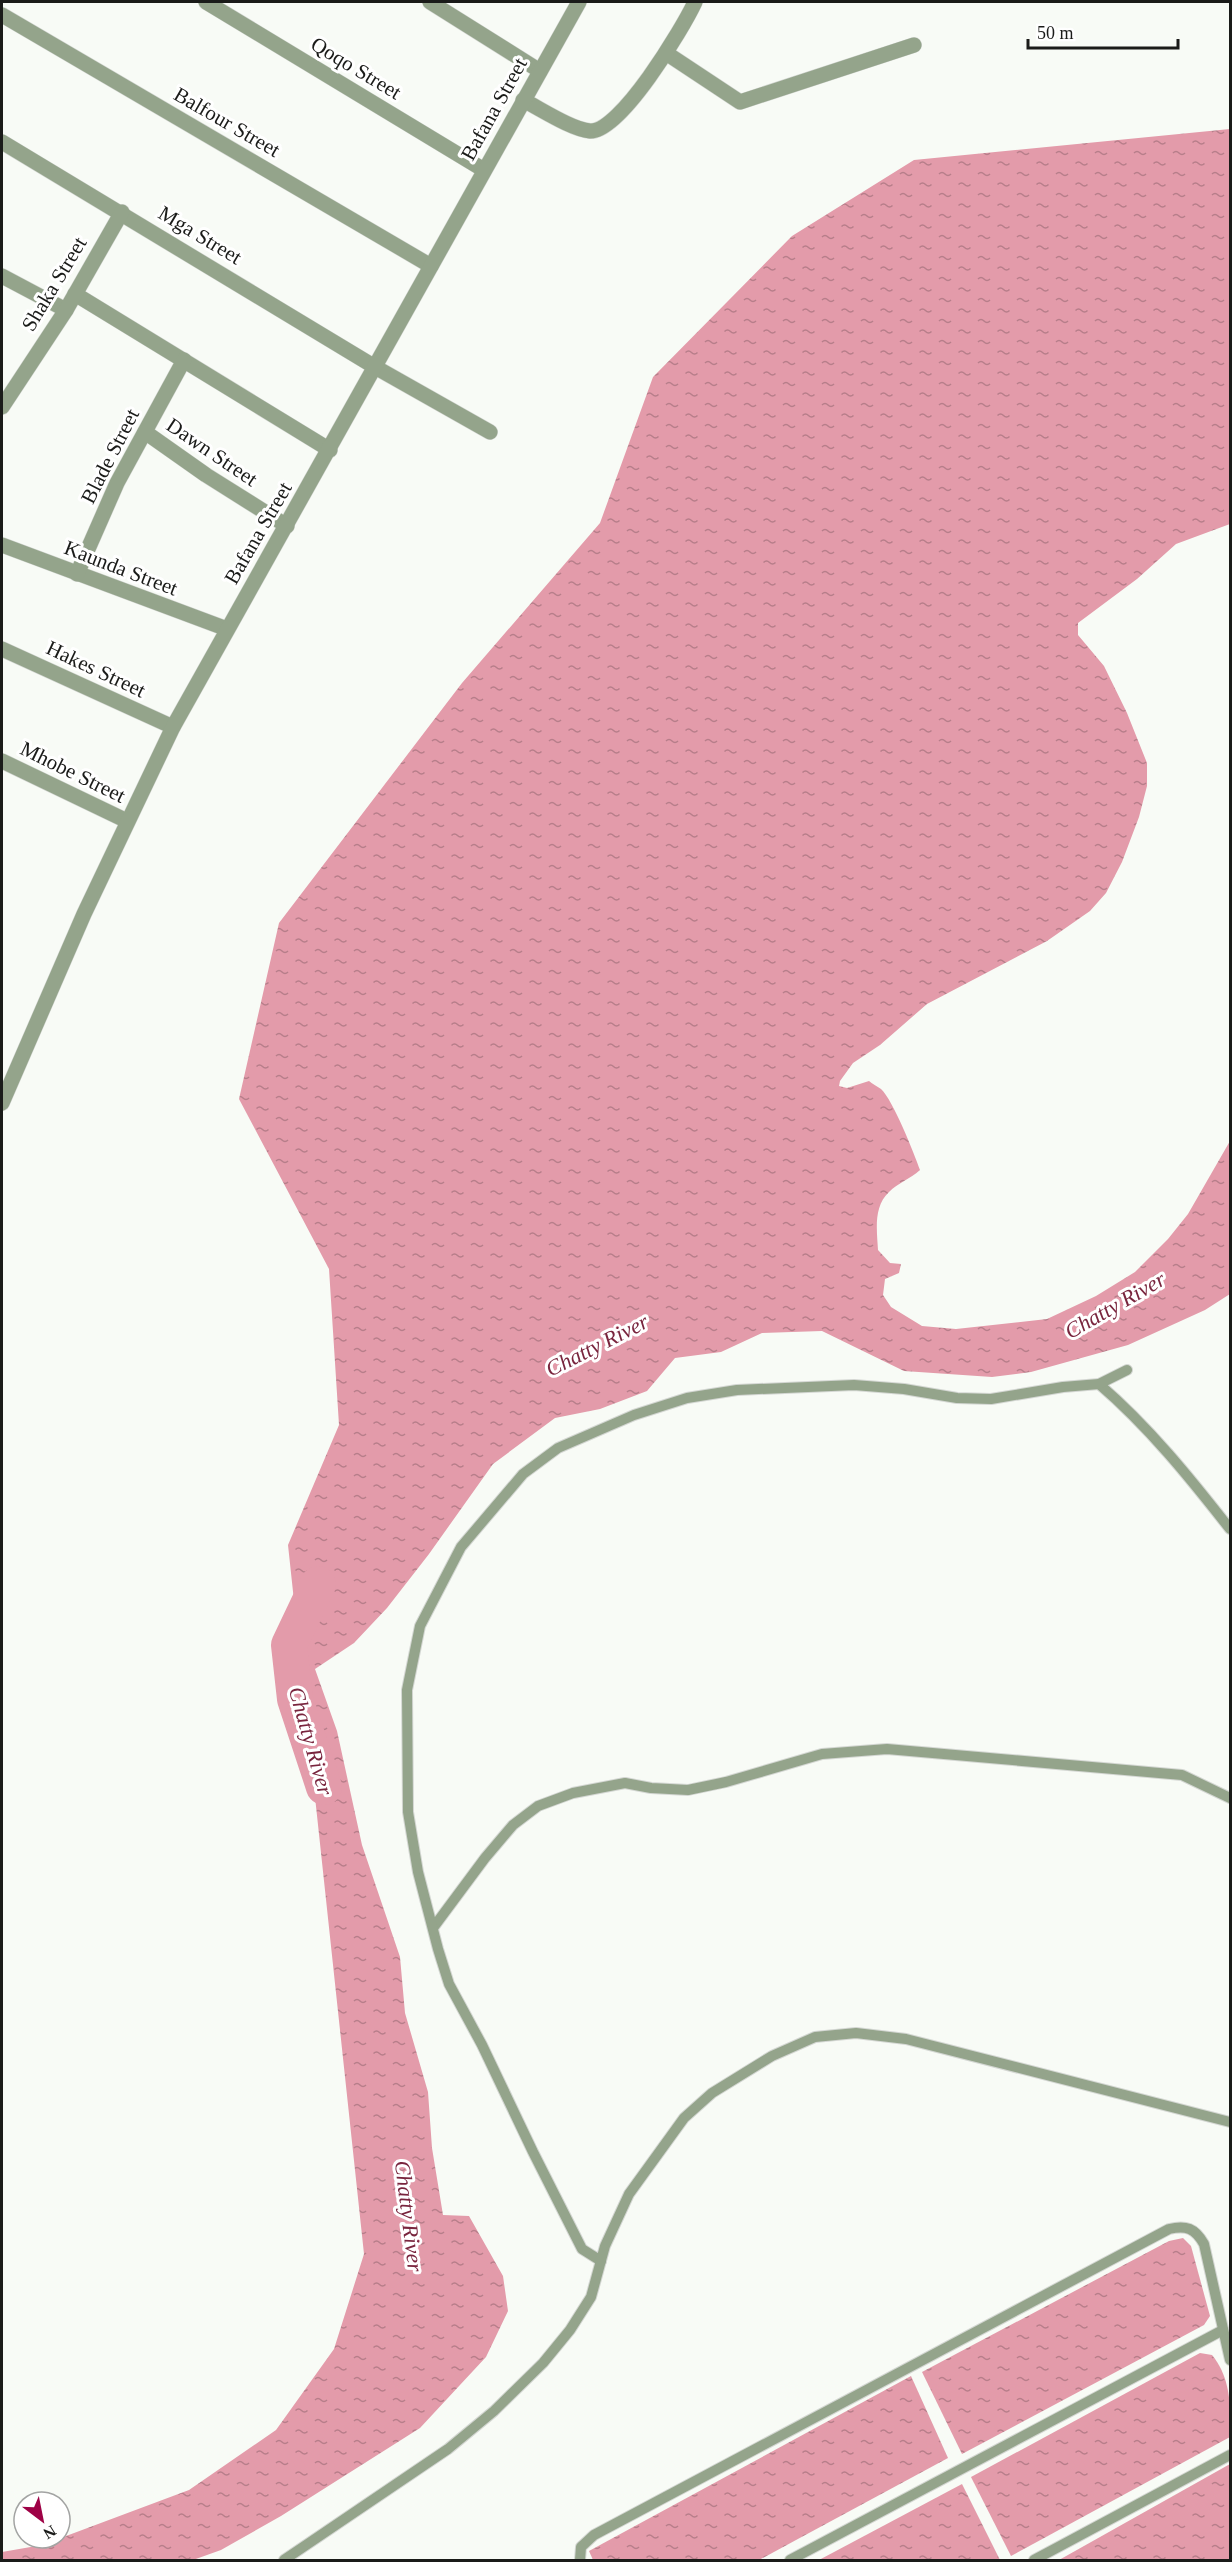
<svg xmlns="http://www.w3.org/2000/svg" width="1232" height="2562" font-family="Georgia,serif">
<defs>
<pattern id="water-ripples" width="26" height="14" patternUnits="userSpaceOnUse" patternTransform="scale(1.5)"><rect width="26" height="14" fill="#e39baa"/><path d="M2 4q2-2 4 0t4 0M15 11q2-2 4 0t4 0" fill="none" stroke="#b77e8a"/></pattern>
</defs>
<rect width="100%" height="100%" fill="#f8fbf6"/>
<!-- water -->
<g fill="url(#water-ripples)">
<path d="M1230,129V524L1176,544L1137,579L1078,623V635L1104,666L1127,713L1147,763V786L1139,817L1122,862L1106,893L1090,911L1047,941L927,1004L880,1045L853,1063L840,1081L839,1086L847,1088L869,1081C872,1084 877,1086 881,1089C893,1100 914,1153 920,1170C910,1179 898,1183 889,1192C873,1207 877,1231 878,1250L890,1263L901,1264L899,1273L885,1279L883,1295L891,1307L922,1326L956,1329L1047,1319L1096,1296L1135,1272L1168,1239L1188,1214L1230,1141V1294L1205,1310L1128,1345L1031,1372L992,1377L904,1371L822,1331L762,1333L721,1352L675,1358L647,1391L600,1409L555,1418L493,1464L429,1554L387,1608L354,1643L315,1669L337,1731L362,1845L400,1957L405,2013L428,2092L432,2148L443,2215L469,2216L503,2276L508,2311L486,2357L420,2428L281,2516L221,2550L193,2560H2V2552L42,2545L189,2490L276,2430L334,2349L364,2254L288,1545L339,1425L329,1269L239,1099L279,923L462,683L600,523L653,377L792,236L914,160Z"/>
<polygon points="1183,2238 1191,2246 1210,2316 1204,2325 962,2454 922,2372 1169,2241"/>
<path d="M1200,2353L1212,2355C1231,2378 1231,2408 1230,2437L1011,2556L971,2477Z"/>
<polygon points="911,2376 948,2458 759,2560 593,2560 589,2551"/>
<polygon points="1230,2464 1230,2560 1059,2560"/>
<polygon points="962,2484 1000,2560 819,2560"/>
</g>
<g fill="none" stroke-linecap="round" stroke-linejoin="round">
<!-- river -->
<polyline stroke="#e39baa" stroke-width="36" points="318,1584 289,1645 295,1699 324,1787"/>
<defs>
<g id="lane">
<path d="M1099,1384C1149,1427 1190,1478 1230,1529"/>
<polyline points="433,1928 485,1858 513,1825 538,1806 573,1793 625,1783 651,1788 688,1790 726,1782 822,1754 887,1749 1182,1775 1230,1798"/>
<polyline points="601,2261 582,2249 533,2152 482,2045 449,1984 438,1949 418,1872 408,1812 407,1690 420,1626 461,1547 523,1474 558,1448 634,1415 687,1398 737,1390 854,1385 904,1389 957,1398 991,1399 1063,1387 1099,1384 1127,1370"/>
<polyline points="284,2560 448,2449 494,2411 543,2363 570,2330 591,2297 605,2246 629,2194 684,2118 712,2093 772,2056 815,2037 856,2033 906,2039 1230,2122"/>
<path d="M580,2560L581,2547L594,2535L1169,2229C1186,2225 1195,2228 1204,2244L1230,2360"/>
<polyline points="790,2560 1223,2330"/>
<polyline points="1034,2560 1230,2455"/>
</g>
<g id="street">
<polyline points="206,2 484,170"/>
<polyline points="430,2 540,71"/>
<polyline points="2,15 431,266"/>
<polyline points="666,53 740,102 914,45"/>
<path d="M523,100C541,109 571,129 590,131C620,133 683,28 695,2"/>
<polyline points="2,142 375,367 490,432"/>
<polyline points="2,276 66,310"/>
<polyline points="75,294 330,450"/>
<polyline points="2,407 66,310 122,212"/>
<polyline points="145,432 206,475 287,526"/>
<polyline points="2,545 227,629"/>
<polyline points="77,574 117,483 184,360"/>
<polyline points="2,649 173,727"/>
<polyline points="2,761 127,821"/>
<polyline points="2,1103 84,914 173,727 579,2"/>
</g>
</defs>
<!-- lane casing -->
<use href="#lane" stroke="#d4d7d3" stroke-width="12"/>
<!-- street casing -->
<use href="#street" stroke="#d4d7d3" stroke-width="16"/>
<!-- lane -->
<use href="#lane" stroke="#94a48b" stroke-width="10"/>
<!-- street -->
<use href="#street" stroke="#94a48b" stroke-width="15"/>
</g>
<g text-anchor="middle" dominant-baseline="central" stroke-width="6" stroke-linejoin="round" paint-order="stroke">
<!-- street labels -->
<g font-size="21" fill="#1a1b19" stroke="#fff">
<text transform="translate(356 68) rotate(31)">Qoqo Street</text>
<text transform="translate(494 109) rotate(-61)">Bafana Street</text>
<text transform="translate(227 122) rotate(30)">Balfour Street</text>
<text transform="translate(200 235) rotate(31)">Mga Street</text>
<text transform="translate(54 284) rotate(-59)">Shaka Street</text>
<text transform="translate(212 452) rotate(34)">Dawn Street</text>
<text transform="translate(110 456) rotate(-63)">Blade Street</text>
<text transform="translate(258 533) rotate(-60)">Bafana Street</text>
<text transform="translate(121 568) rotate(21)">Kaunda Street</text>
<text transform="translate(96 669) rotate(25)">Hakes Street</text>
<text transform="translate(73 772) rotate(26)">Mhobe Street</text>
</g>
<!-- water labels -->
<g font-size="22" font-style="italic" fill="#79253e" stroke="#fff">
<text transform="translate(1115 1305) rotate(-30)">Chatty River</text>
<text transform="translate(597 1345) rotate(-27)">Chatty River</text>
<text transform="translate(311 1741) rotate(74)">Chatty River</text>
<text transform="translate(409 2216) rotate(83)">Chatty River</text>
</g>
</g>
<!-- border -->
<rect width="1232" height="2562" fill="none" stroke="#1a1b19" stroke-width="6"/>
<!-- north arrow -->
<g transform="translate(42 2520) rotate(148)"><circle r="28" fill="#ffffff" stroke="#a3a4a3" stroke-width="1.5"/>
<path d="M0-4.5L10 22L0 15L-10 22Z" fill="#9e0246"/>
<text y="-9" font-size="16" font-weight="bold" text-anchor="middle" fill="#1a1b19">N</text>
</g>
<!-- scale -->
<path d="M1028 39v9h150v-9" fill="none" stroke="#1a1b19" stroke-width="3"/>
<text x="1037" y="39" font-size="18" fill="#1a1b19" stroke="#ffffff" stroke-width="4.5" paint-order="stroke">50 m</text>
</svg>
